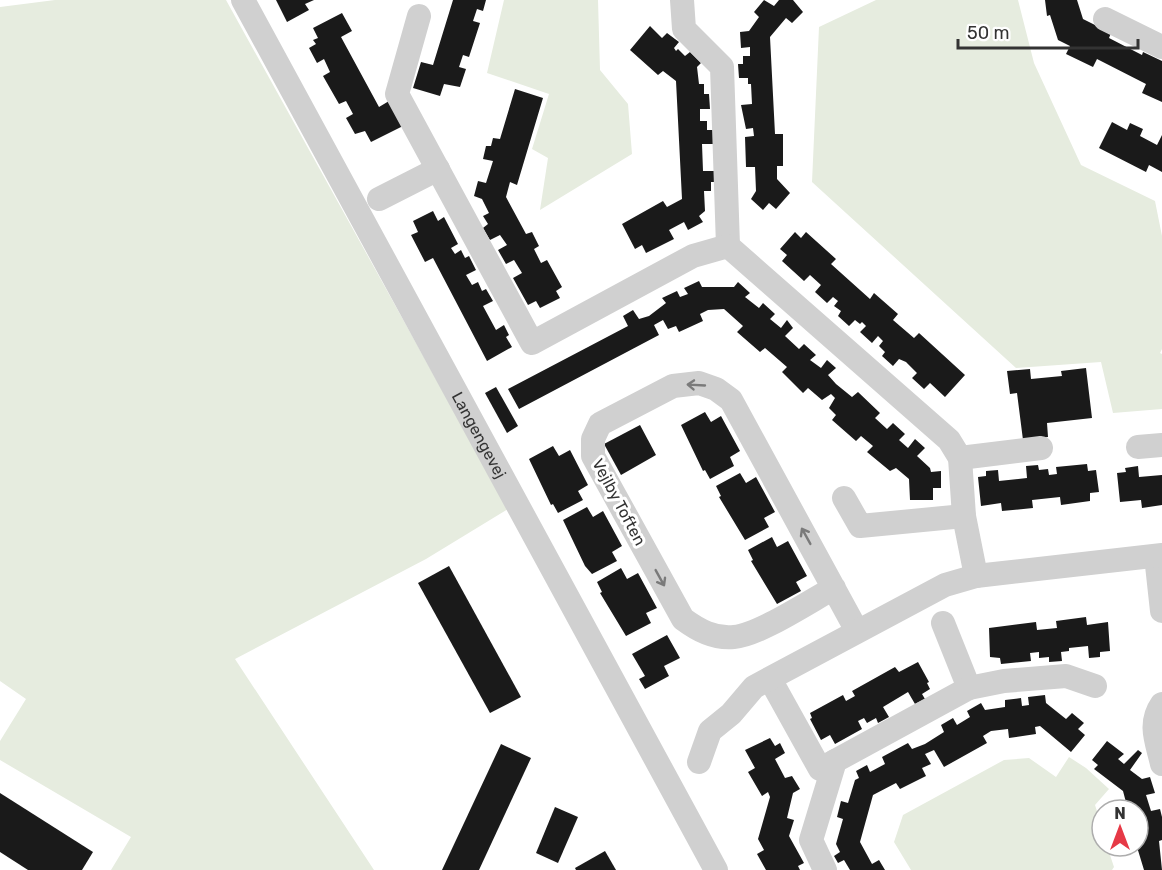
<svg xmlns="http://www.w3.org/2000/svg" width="1162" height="870" font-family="Rubik,sans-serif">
<rect width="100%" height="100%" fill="#fff"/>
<!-- green -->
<g fill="#e6ecdf">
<polygon points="55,0 226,0 508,509 426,559 235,659 374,870 111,870 131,837 0,760 0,741 26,699 0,681 0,7"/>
<polygon points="504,0 598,0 600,70 628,104 632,154 540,210 548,158 532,149 549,94 487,73"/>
<polygon points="876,0 1018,0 1034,63 1081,165 1155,201 1162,236 1162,349 1160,353 1162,354 1162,409 1113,413 1101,362 1016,368 812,182 819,27"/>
<polygon points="1069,757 1086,768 1109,789 1095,805 1102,827 1102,846 1107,846 1114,867 1112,870 911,870 894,842 903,815 1004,760 1029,758 1056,777"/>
</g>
<!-- building -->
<g fill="#1a1a1a">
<polygon points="276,0 314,0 305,4 309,10 287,22"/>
<polygon points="453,0 486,0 483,11 477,9 473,21 480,23 469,57 463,55 459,67 466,69 460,87 444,84 440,96 413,88 421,62 433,65"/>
<polygon points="764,0 774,6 779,0 793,0 803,12 792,23 786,18 770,37 775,134 783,134 783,166 777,166 777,179 790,193 776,209 769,203 763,210 751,199 756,191 755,167 746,167 745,137 754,136 753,128 746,129 741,105 752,104 751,84 748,84 748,78 739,78 738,64 743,64 743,56 750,56 750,47 741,48 740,32 749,31 759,17 754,12"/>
<polygon points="1045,0 1077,0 1083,19 1111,33 1109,38 1142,55 1143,52 1162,61 1162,102 1142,93 1146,84 1097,59 1093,67 1066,54 1070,46 1058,40 1050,15 1047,16"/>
<polygon points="342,13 352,31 341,37 379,107 389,101 403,126 371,142 365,131 355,134 346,118 353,114 346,101 339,104 323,76 330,72 324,59 317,63 309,48 316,44 313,40 318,38 313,28"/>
<polygon points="650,26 662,38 667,33 679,42 674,48 676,51 678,49 685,56 690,52 701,63 697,67 699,84 704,84 704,94 709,94 710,109 700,109 700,121 707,121 707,130 713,130 713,144 702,144 703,171 714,171 715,182 711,182 711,191 704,191 705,211 699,216 703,222 688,230 684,222 669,230 674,239 646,253 642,245 635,249 622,224 663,201 667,207 682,199 676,81 663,71 658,75 630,50"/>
<polygon points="515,89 543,98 517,185 510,182 506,197 526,234 532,232 539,246 534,249 541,263 547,260 562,287 556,291 560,298 540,308 536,301 528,305 513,278 522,273 514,260 506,264 498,250 507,245 500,235 490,240 483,228 488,224 483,216 489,213 482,199 474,196 478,181 486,183 493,161 483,159 486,146 491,146 493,138 500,139"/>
<polygon points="1112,122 1127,130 1130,123 1143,129 1140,136 1157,145 1162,135 1162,172 1149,165 1146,172 1099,148"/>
<polygon points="433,211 438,221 444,217 458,244 451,248 455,254 461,250 465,258 469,256 476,270 466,275 472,285 478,282 482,291 486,289 493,301 483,306 496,330 504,325 509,335 506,337 512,347 487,361 433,258 425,262 411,235 418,232 413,221"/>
<polygon points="795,232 801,238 806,232 836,259 831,264 870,299 874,293 898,314 893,320 914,338 919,333 965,375 945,397 930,383 924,389 912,378 917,373 906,362 899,359 893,366 882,356 885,352 879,346 883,341 878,336 872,343 860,332 866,326 862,322 860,324 855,320 849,326 838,316 841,311 834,306 838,301 833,297 827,303 815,292 821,285 810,275 804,281 782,261 787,255 780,249"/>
<polygon points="699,281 702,287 734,287 738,282 750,293 745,297 759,308 763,303 775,314 770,319 781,328 787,320 793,328 785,336 799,349 804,344 816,355 810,360 821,368 827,360 836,368 828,375 836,384 852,397 858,392 880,413 875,418 887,429 893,423 905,434 899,440 908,448 915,439 925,448 917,456 930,468 931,472 941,471 941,488 933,488 933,500 910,500 909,479 896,468 890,471 867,452 873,446 861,436 856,441 832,420 836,415 829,408 835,398 831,394 822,400 808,388 803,393 782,372 787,367 765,348 760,352 737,332 743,326 724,309 708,310 700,314 703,321 679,332 676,326 668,329 663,320 654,325 659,335 519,409 508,389 628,326 623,316 633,310 639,319 649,316 666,303 662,298 677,291 680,297 688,294 684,288"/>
<polygon points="1086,368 1092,418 1047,423 1048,437 1023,440 1017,393 1010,394 1007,371 1030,369 1031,379 1062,376 1061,371"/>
<polygon points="496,387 518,426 507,433 485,393"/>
<polygon points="705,412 711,422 721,416 740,451 730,457 734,466 710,479 705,470 703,471 681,425"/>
<polygon points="640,425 656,455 621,475 604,444"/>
<polygon points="553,446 559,456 570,450 588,485 578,491 583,500 558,513 553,504 551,505 529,459"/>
<polygon points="1087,464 1088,471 1096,470 1099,492 1090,493 1090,501 1061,505 1060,497 1032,500 1033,508 1002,511 1001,503 981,506 978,477 986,476 986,471 998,470 999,481 1027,478 1026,466 1038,465 1039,470 1048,469 1049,475 1057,474 1056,467"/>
<polygon points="1138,466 1139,477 1162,475 1162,505 1142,508 1141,500 1120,502 1117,473 1126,472 1125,468"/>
<polygon points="740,473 746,483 756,477 775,512 764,518 769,527 745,540 719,497 721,496 716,486"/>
<polygon points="587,507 593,517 603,511 622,546 612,552 617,561 592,574 585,566 563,520"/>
<polygon points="772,537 777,547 788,541 807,576 796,582 801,591 777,604 751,561 753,560 748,550"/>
<polygon points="449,566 521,697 490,713 418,583"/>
<polygon points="621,568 627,579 638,573 657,608 646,613 651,623 626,636 600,593 602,592 597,582"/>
<polygon points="1086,617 1087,625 1108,622 1110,651 1100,652 1100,657 1089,658 1088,646 1069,648 1069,651 1061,652 1062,661 1049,662 1049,657 1039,658 1039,652 1030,653 1031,661 1001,664 1000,658 990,657 989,628 1036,622 1037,630 1057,628 1056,621"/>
<polygon points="667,635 680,658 664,666 669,676 645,689 639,679 645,676 632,654"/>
<polygon points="918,662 929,682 927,683 930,689 922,694 925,699 915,704 908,692 883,707 889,717 878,723 876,718 867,723 864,718 858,721 862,729 835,744 830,735 821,740 810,719 812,718 810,713 843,695 846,701 855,696 852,691 895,667 899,672"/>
<polygon points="1045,695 1046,703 1066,719 1072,713 1084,723 1078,729 1085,735 1071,752 1040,726 1035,727 1036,734 1009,738 1008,729 991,731 983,736 987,743 944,767 934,750 925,754 931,764 922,768 926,776 900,789 896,783 873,795 860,842 872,864 879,860 885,870 850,870 844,860 838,863 834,856 840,852 836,844 843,819 837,817 841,801 848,803 855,780 859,778 856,771 867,765 870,772 885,764 882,757 908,743 912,749 925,744 944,732 941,725 953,718 957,725 970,717 967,711 981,703 985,710 1005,707 1005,700 1021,698 1022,706 1029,705 1028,697"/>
<polygon points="770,738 775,746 780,743 785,753 775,759 785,778 792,776 800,789 793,793 787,818 794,820 789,836 804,863 798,866 800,870 766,870 757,854 764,850 758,839 770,797 768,792 762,796 748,772 755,768 745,750"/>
<polygon points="1107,741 1124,754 1118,759 1124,764 1138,750 1142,753 1130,770 1142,779 1150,777 1155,793 1146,795 1151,811 1160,809 1162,817 1162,840 1159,841 1162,870 1144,870 1137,847 1132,849 1131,846 1138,846 1138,810 1128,810 1123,791 1094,769 1098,765 1092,760"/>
<polygon points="501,744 531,758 479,870 442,870"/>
<polygon points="0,793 93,852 82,870 28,870 0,852"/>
<polygon points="555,807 578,817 558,863 536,853"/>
<polygon points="605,851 616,870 576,870 575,868"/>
</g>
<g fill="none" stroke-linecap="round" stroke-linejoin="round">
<!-- minor -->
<g stroke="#d0d0d0" stroke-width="24">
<path id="s1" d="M243,0L716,870"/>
<polyline points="682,0 684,29 722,67 728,246"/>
<polyline points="419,16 397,94 532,343 693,256 728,246 949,440 960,458 964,516 976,576"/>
<polyline points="1105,19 1162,47"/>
<polyline points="379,199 438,169"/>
<polyline points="1138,447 1162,445"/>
<polyline points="960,458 1041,448"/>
<polyline points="844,498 860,526 964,516"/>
<polyline points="1156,556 1162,611"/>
<path d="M834,588C810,601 759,635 734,637C714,639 698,630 683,619L593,456V439L600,424L673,386L699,383L716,389L731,400L857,631"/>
<polyline points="943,623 969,688"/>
<polyline points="770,679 820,769 835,761"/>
<path d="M1162,704C1148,724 1157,742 1162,764"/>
<polyline points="699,762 710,731 731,714 754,687 945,585 976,576 1162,555"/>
<polyline points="825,870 811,840 835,761 969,688 1004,681 1066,676 1095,686"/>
</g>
</g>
<!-- one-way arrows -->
<defs><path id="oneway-shaft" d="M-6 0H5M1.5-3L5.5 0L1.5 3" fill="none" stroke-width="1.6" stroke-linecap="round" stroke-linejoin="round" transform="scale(1.5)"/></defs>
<g stroke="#7a7a7a">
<use href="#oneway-shaft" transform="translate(696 385) rotate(-177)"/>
<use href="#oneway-shaft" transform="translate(806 536) rotate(-119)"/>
<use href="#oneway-shaft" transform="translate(660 578) rotate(61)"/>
</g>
<g text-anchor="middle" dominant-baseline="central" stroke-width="6" stroke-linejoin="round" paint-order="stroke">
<!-- street labels -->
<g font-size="16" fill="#333" stroke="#fff">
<text stroke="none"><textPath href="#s1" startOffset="495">Langengevej</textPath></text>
<text transform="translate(619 502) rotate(62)">Vejlby Toften</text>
</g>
</g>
<!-- north arrow -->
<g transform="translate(1120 828)"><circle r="28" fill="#ffffff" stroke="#adadad" stroke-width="1.5"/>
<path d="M0-4.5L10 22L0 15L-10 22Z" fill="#e63946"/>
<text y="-9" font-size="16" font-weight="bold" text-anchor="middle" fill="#333333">N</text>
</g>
<!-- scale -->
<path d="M958 39v9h180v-9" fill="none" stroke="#333333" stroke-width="3"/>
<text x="967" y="39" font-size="18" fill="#333333" stroke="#ffffff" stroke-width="4.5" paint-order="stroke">50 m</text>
</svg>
